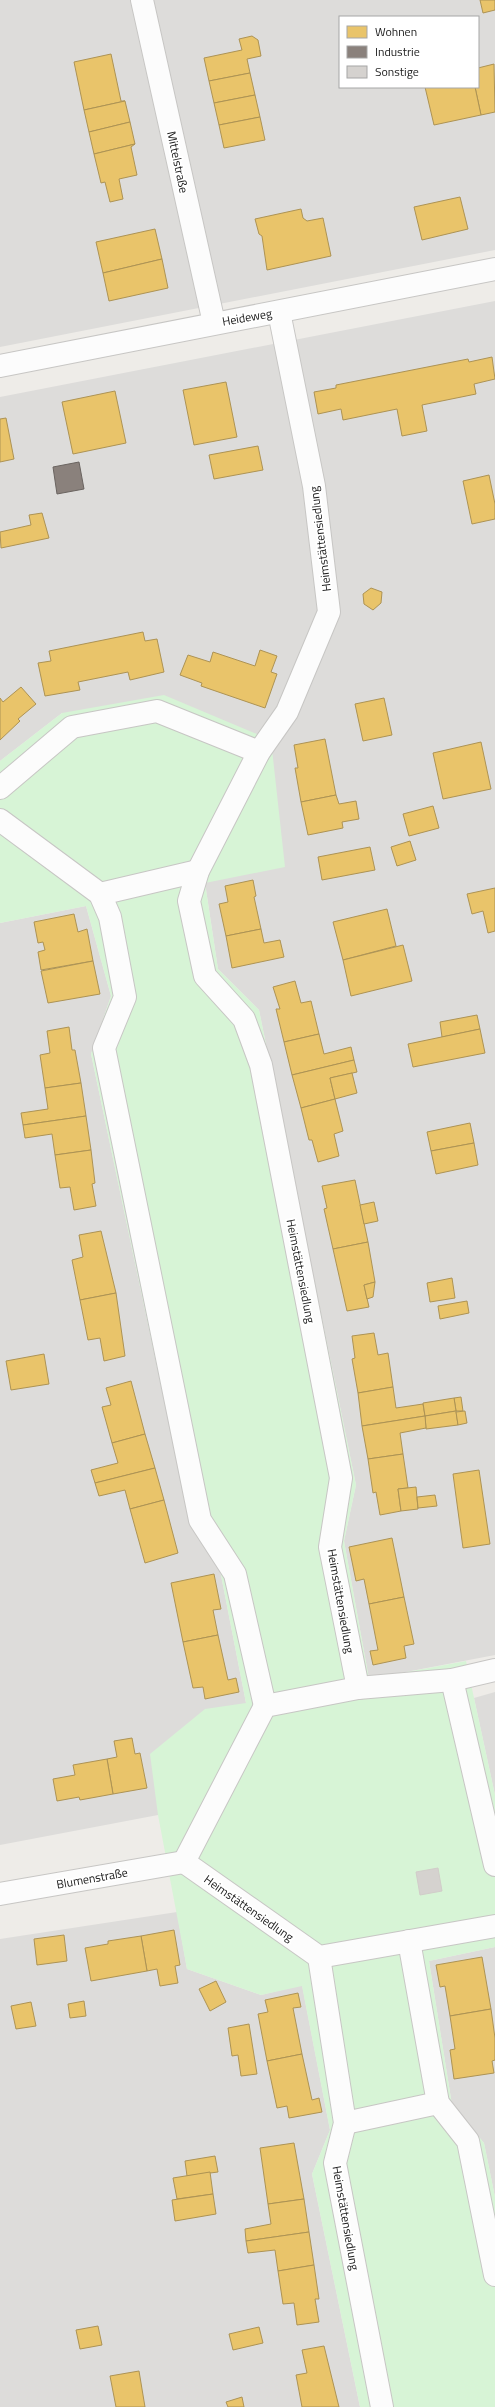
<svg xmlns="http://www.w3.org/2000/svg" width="495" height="2407" font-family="'Titillium Web',sans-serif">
<rect width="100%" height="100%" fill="#eeece8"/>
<!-- residential -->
<g fill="#dddcda" fill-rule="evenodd">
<path d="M0,0H495V250L0,347ZM340,17H478V87H340Z"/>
<polygon points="495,301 495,1655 369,1679 344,1541 356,1485 259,1010 218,969 205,883 62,713 0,761 0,397"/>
<polygon points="86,906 111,996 91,1054 189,1519 219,1565 246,1703 158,1815 0,1845 0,923"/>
<polygon points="495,1692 495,1795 474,1698"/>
<polygon points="177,1912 187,1969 261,1995 302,1985 330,2130 312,2174 360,2407 0,2407 0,1939"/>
<polygon points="495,1947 495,2197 484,2143 452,2105 429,1961"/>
</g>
<!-- park -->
<polygon fill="#d7f4d6" points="164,695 271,740 285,867 205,883 218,969 259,1010 356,1485 344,1541 369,1679 466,1661 495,1795 495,1947 429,1961 452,2105 484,2143 495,2197 495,2407 360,2407 312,2174 330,2130 302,1986 261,1995 187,1969 158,1815 150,1754 205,1709 246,1703 219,1565 189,1519 91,1054 111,996 86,906 0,923 0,761 62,713"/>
<!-- homes -->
<g fill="#e9c46a" stroke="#ad9354">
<polygon points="480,0 495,0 495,10 483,13"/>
<polygon points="252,36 258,40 261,56 247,59 250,73 209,81 204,58 242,50 239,39"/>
<polygon points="111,54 121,101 125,101 84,110 74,62"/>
<polygon points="494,64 495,112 481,115 475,87 478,87 478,68"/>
<polygon points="250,73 255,95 214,103 209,81"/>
<polygon points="425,87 475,87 481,115 434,125"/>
<polygon points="255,95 260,117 219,125 214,103"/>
<polygon points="125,101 130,122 89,132 84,110"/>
<polygon points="260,117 265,140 224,148 219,125"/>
<polygon points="130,122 135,144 94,154 89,132"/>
<polygon points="135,144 131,147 137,175 119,179 123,199 110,202 105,182 101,183 94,154"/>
<polygon points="460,197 468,229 422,240 414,207"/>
<polygon points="301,209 303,218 307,221 323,218 331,256 267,270 262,236 259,234 255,219"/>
<polygon points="155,229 162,259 103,273 96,242"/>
<polygon points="162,259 168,288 109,301 103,273"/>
<polygon points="492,357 495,379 474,384 476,394 422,405 427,431 402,436 397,409 343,420 341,409 318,414 314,392 336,388 336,385 468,359 469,362"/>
<polygon points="226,382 237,437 194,445 183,390"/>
<polygon points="115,391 126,443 73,454 62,402"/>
<polygon points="6,418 14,459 0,462 0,419"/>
<polygon points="258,446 263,470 214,479 209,455"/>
<polygon points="489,475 495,504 495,519 472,524 463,481"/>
<polygon points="42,513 49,538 1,548 0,532 31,525 29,515"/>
<polygon points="371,588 382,592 381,603 373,610 364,604 363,594"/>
<polygon points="143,632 145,641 157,639 164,672 130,680 128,672 78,682 80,690 45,696 38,663 51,661 49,651"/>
<polygon points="260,650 277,656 271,672 277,674 265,708 201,686 202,683 180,675 188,655 210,662 213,652 255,666"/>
<polygon points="21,687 36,704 18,719 20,721 0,740 0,698 3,702"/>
<polygon points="384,698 392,735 363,741 355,704"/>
<polygon points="325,739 336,795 301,802 295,768 298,768 294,745"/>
<polygon points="481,742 491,789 443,799 433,753"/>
<polygon points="336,795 339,804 356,801 359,819 342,822 343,828 308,835 301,802"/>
<polygon points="433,806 439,828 409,836 403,814"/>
<polygon points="410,841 416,860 397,866 391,847"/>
<polygon points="370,847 375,870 322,880 318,857"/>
<polygon points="253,880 256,896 254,897 261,929 226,936 219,904 228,902 225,886"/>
<polygon points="495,888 495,931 488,933 483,911 472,914 467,894"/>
<polygon points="387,909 396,946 343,960 333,922"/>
<polygon points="74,914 78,932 87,929 93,961 41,970 38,952 45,950 43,942 38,943 34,922"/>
<polygon points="261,929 264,943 280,940 284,957 232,968 226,936"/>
<polygon points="403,945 412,981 351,996 343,960"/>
<polygon points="93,961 100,994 48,1003 41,971"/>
<polygon points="295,981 301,1003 311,1001 319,1034 284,1042 276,1009 280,1009 273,987"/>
<polygon points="477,1015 480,1029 442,1037 440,1022"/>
<polygon points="69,1027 72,1050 75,1050 81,1083 45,1088 40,1055 50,1053 47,1031"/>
<polygon points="480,1029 485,1053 413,1067 408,1044"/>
<polygon points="319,1034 324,1054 351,1047 354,1060 292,1075 284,1042"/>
<polygon points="354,1060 357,1072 330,1078 335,1099 301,1108 292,1075"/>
<polygon points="352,1073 357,1093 335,1099 330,1078"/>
<polygon points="81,1083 86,1116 23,1125 21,1113 48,1109 45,1088"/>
<polygon points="335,1099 343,1131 334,1134 339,1156 318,1162 312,1140 309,1140 301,1108"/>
<polygon points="86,1116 91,1150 55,1155 52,1134 25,1138 23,1125"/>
<polygon points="470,1123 474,1143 431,1151 427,1132"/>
<polygon points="474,1143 478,1165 436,1174 431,1151"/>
<polygon points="91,1150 95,1183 92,1184 96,1206 74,1210 70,1187 60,1188 55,1155"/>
<polygon points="355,1180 368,1242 333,1249 324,1209 327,1208 322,1186"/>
<polygon points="374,1202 378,1221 364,1224 360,1205"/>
<polygon points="101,1231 116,1293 80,1300 72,1260 83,1257 79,1235"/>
<polygon points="368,1242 375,1282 364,1285 369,1307 347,1311 333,1249"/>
<polygon points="452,1278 455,1298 430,1302 427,1283"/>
<polygon points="375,1282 373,1297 367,1299 364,1285"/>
<polygon points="116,1293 125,1356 104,1361 100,1338 88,1340 80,1300"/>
<polygon points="467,1301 469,1313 440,1319 438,1306"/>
<polygon points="374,1333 378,1355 388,1353 393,1387 358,1393 352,1359 355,1358 352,1336"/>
<polygon points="44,1354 49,1384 11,1390 6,1361"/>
<polygon points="131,1381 145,1434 112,1443 102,1407 111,1405 106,1388"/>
<polygon points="393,1387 396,1408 423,1404 425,1416 362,1426 358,1393"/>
<polygon points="461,1397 463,1411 456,1411 454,1398"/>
<polygon points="454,1398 456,1411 425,1416 423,1403"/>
<polygon points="456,1411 458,1425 426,1429 425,1416"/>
<polygon points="465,1411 467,1423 458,1425 456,1412"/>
<polygon points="425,1416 426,1428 400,1433 403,1454 368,1459 362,1426"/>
<polygon points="145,1434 155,1468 95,1483 91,1470 118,1463 112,1443"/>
<polygon points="403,1454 408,1488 398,1489 401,1511 380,1515 376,1492 373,1493 368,1459"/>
<polygon points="155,1468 164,1500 130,1509 125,1490 99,1496 95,1483"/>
<polygon points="479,1470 490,1544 463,1548 453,1474"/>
<polygon points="416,1487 418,1509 401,1511 398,1489"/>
<polygon points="435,1495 437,1506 418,1508 417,1497"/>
<polygon points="164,1500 178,1553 145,1563 130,1509"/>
<polygon points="392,1538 404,1597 369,1604 364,1579 356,1581 349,1547"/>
<polygon points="214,1574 221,1609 213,1610 218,1635 183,1642 171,1583"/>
<polygon points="404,1597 414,1644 404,1646 406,1658 373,1665 370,1651 378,1650 369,1604"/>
<polygon points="218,1635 228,1680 236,1678 239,1692 205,1699 203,1687 193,1688 183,1642"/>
<polygon points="132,1738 135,1754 140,1753 147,1788 113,1794 107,1759 117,1757 114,1741"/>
<polygon points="107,1759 113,1794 80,1800 79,1797 57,1801 53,1779 75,1775 73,1765"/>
<polygon points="174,1930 180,1965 175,1966 178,1983 160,1986 157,1969 147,1971 141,1936"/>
<polygon points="64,1935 67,1961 37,1965 34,1939"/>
<polygon points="141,1936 147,1971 91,1981 85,1948 108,1944 108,1941"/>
<polygon points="482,1957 491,2009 450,2016 445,1986 440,1987 436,1965"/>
<polygon points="216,1981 226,2002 210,2011 199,1989"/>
<polygon points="298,1993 301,2007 293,2008 302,2054 267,2061 258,2014 268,2012 265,2000"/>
<polygon points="84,2001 86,2016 70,2018 68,2004"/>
<polygon points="31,2002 36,2026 16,2029 11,2006"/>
<polygon points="491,2009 495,2038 495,2060 492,2061 494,2073 454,2079 450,2050 455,2049 450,2016"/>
<polygon points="249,2024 257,2074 241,2076 238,2055 232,2056 228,2028"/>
<polygon points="302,2054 312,2100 319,2098 322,2112 289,2118 287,2106 277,2108 267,2061"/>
<polygon points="294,2143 304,2199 268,2204 260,2148"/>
<polygon points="215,2156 218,2172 187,2176 185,2161"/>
<polygon points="210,2172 213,2194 177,2199 173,2178"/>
<polygon points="213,2194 216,2214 175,2221 172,2200"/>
<polygon points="304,2199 309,2232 246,2241 245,2229 271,2224 268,2204"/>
<polygon points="309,2232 314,2265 278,2271 275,2250 248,2253 246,2241"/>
<polygon points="314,2265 319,2299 315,2299 319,2322 297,2325 294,2303 283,2304 278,2271"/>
<polygon points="98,2326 102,2345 80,2349 76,2330"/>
<polygon points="259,2327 263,2343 233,2350 229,2334"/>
<polygon points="324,2346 339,2407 302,2407 296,2375 307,2373 302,2350"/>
<polygon points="139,2371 145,2407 116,2407 110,2376"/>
<polygon points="242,2397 244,2407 228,2407 226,2402"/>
</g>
<!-- industry -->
<polygon fill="#8a817c" stroke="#6a6460" points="79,462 84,489 57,494 53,467"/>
<!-- building -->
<polygon fill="#d5d2cf" stroke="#d1cdc9" points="438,1868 442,1891 420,1895 416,1872"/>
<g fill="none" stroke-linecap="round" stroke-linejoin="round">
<defs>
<g id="street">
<polyline points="142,0 214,323"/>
<polyline points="279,312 314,486 329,612 287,712 259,752 198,871 189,901 205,976 244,1019 261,1065 341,1478 330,1547 358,1688"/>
<polyline points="0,366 495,269"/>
<polyline points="0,788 72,727 157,711 259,752"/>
<polyline points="0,820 100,894 110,917 125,997 104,1048 200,1520 235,1574 265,1706"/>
<polyline points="100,894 198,871"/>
<polyline points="452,1680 495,1865"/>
<polyline points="184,1862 265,1706 358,1688 452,1680 495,1670"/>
<polyline points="184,1862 319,1957 495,1926"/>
<polyline points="0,1894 184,1862"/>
<polyline points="409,1941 438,2103 468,2141 495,2275"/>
<polyline points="319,1957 345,2123 335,2163 382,2407"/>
<polyline points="345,2123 438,2103"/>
</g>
</defs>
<!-- street casing -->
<use href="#street" stroke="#c7c6c4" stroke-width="24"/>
<!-- street -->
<use href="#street" stroke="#fcfcfc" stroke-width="22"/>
</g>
<g text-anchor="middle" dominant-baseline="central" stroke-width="4" stroke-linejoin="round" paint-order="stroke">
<!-- street labels -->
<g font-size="12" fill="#202020" stroke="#fff">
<text transform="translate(178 162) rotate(78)">Mittelstraße</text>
<text transform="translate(247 317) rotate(-10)">Heideweg</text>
<text transform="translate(320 539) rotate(-97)">Heimstättensiedlung</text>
<text transform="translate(301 1271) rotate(79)">Heimstättensiedlung</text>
<text transform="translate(341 1601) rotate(80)">Heimstättensiedlung</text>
<text transform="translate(92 1878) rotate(-10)">Blumenstraße</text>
<text transform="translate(249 1908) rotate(35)">Heimstättensiedlung</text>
<text transform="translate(346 2218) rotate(80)">Heimstättensiedlung</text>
</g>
</g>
<!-- legend -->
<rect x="339" y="16" width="140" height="72" fill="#ffffff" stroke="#a6a6a6"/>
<rect x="347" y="26" width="20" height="12" fill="#e9c46a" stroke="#a6a6a6"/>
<text x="375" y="36" font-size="12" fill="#202020">Wohnen</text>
<rect x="347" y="46" width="20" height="12" fill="#8a817c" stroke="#a6a6a6"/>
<text x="375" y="56" font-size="12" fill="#202020">Industrie</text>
<rect x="347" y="66" width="20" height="12" fill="#d5d2cf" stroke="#a6a6a6"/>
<text x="375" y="76" font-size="12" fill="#202020">Sonstige</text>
</svg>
